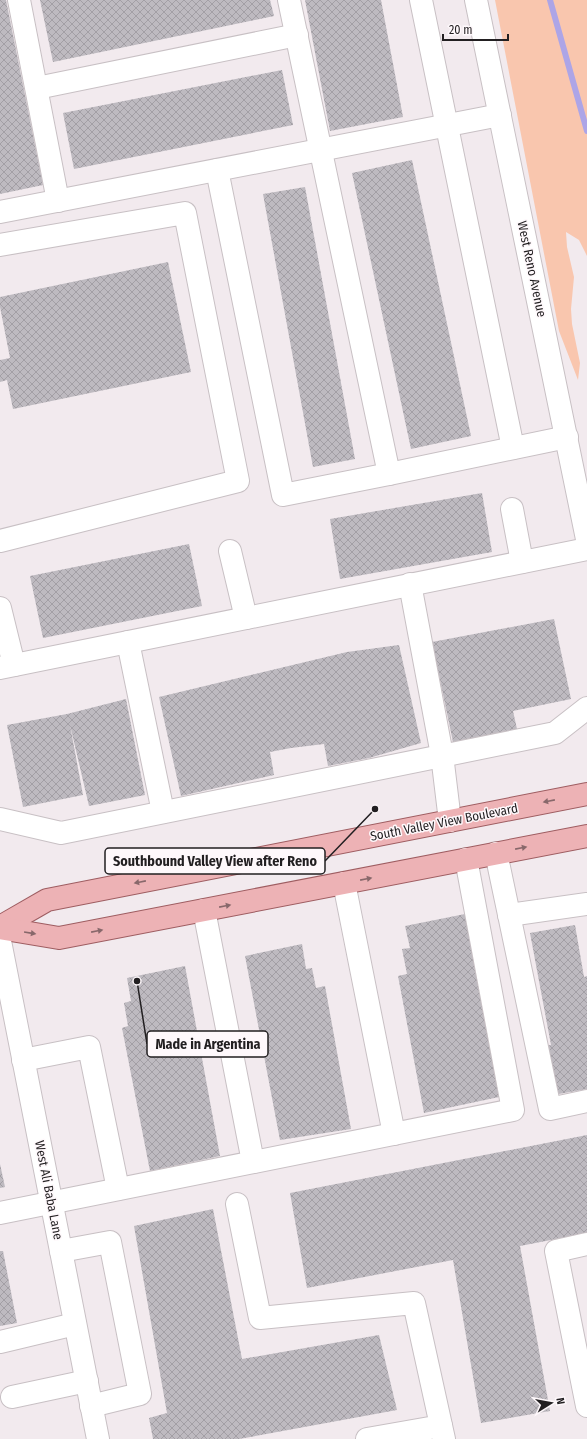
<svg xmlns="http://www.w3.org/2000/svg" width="587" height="1439" font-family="'Fira Sans Condensed',sans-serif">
<defs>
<pattern id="building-cross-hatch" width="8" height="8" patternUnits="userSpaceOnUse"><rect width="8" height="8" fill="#bebac0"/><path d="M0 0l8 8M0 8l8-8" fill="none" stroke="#a39fa5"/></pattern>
</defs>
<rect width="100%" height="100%" fill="#f2eaee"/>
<!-- green -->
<polygon fill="#f9c6ae" points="495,0 587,0 587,256 579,240 566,232 567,247 574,277 571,309 572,324 580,363 578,380 559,331"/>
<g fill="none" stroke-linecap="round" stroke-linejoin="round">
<!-- stream -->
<polyline stroke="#ada5e7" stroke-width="6" points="550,0 587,131"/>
</g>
<!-- building -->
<g fill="url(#building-cross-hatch)">
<polygon points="0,0 6,0 43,185 0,194"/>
<polygon points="40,0 270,0 274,16 53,62"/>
<polygon points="305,0 381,0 403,117 330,131"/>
<polygon points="282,70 293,125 74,169 63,113"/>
<polygon points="412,160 471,436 411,449 352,173"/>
<polygon points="305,187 355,459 313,467 263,194"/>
<polygon points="168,262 191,372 13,409 7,380 0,382 0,360 10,358 0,307 0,297"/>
<polygon points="482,493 492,552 340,579 330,519"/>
<polygon points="189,544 202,606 43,638 30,576"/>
<polygon points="554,619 571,699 513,711 517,729 453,742 432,642"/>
<polygon points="399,645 421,743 369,758 328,766 324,744 291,748 270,752 274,775 181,796 159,697 347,652"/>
<polygon points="126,699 145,795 89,806 70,725 83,795 23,807 7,725 67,714"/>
<polygon points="465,914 499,1097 424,1113 398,976 407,974 402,949 410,948 405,926"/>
<polygon points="575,925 584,977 587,976 587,1089 553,1095 542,1046 551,1045 530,933"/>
<polygon points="302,944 306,969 312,968 316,988 325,986 351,1129 280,1140 245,956"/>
<polygon points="185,966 220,1156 150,1171 122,1028 128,1026 124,1003 131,1001 127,978"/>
<polygon points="587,1135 587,1233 520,1246 550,1411 481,1423 453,1260 307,1288 290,1193"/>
<polygon points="0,1164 5,1187 0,1188"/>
<polygon points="213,1209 242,1359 379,1335 397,1410 239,1439 153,1439 149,1418 167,1413 134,1226"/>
<polygon points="0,1251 3,1251 17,1323 0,1326"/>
</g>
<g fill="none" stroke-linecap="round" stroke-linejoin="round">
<defs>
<g id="minor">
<polyline points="19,0 58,201"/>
<polyline points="289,0 389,474 567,437"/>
<polyline points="421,0 513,448"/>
<polyline points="476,0 587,539"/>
<polyline points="37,88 297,35"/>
<polyline points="217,170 283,495 389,474"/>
<polyline points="0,212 500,115"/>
<polyline points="0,245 185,213 238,481 0,541"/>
<polyline points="512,509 522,562"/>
<polyline points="230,551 246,618"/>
<polyline points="410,584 442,755 450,821"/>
<polyline points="0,608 14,665"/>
<polyline points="128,642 163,812"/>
<polyline points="0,668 587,549"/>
<polyline points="0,819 61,833 555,733 587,708"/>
<polyline points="496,853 550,1109 587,1101"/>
<polyline points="344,883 394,1134"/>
<polyline points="204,910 253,1162"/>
<polyline points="509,915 587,904"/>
<polyline points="0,941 98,1439"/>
<polyline points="23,1060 89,1047 118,1189"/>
<polyline points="237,1204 260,1318 414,1303 444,1439"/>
<polyline points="0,1213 513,1110 466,859"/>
<polyline points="587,1244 556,1251 587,1406"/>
<polyline points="61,1251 110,1242 140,1394 91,1406"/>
<polyline points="0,1342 75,1324"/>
<polyline points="12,1397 87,1381"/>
<polyline points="367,1439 441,1426"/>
</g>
<g id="major">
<polyline points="0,927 47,900 587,794"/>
<polyline points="0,928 59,938 587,836"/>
</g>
</defs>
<!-- minor casing -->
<use href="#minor" stroke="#c8c0c4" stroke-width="24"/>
<!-- major casing -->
<use href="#major" stroke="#9e5d61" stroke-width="24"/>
<!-- minor -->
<use href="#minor" stroke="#fff" stroke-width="22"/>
<!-- major -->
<use href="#major" stroke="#edb2b5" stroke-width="22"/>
</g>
<!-- one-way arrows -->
<defs><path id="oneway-solid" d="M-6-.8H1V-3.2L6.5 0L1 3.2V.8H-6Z"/></defs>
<g fill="#88686b">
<use href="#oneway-solid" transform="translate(549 801) rotate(169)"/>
<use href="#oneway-solid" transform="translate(521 848) rotate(-11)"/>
<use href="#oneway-solid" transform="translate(366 879) rotate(-11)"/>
<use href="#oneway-solid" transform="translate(140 882) rotate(169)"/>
<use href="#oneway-solid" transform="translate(225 906) rotate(-11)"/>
<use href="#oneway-solid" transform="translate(97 931) rotate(-11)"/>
<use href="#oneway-solid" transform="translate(30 933) rotate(9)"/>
</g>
<g text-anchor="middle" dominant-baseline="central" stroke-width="3" stroke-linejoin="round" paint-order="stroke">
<!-- street labels -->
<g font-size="13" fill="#221f21" stroke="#fef8fb">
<text transform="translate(532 269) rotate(78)">West Reno Avenue</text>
<text transform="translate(444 822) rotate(-11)">South Valley View Boulevard</text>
<text transform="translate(49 1190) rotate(79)">West Ali Baba Lane</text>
</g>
</g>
<!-- callouts -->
<path fill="none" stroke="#221f21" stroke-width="1.5" d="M375 809L325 861M137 981L147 1044"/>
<g fill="#221f21" stroke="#fef8fb" stroke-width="1.5">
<circle cx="375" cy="809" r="4"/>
<circle cx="137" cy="981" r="4"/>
</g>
<g fill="#fef8fb" stroke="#221f21" stroke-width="1.5">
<rect x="105" y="848" width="220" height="26" rx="4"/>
<rect x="147" y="1031" width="121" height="26" rx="4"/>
</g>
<g font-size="14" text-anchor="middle" font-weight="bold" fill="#221f21">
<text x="215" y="866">Southbound Valley View after Reno</text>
<text x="208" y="1049">Made in Argentina</text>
</g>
<!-- north arrow -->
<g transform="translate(551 1403) rotate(79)" stroke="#fef8fb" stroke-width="3" paint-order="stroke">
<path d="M0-3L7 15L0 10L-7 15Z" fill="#221f21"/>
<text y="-6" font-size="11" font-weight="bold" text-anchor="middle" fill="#221f21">N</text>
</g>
<!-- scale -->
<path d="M443 34v6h65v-6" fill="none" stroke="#221f21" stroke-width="2"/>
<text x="449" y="34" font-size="12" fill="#221f21" stroke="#fef8fb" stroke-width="3" paint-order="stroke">20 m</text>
</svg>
